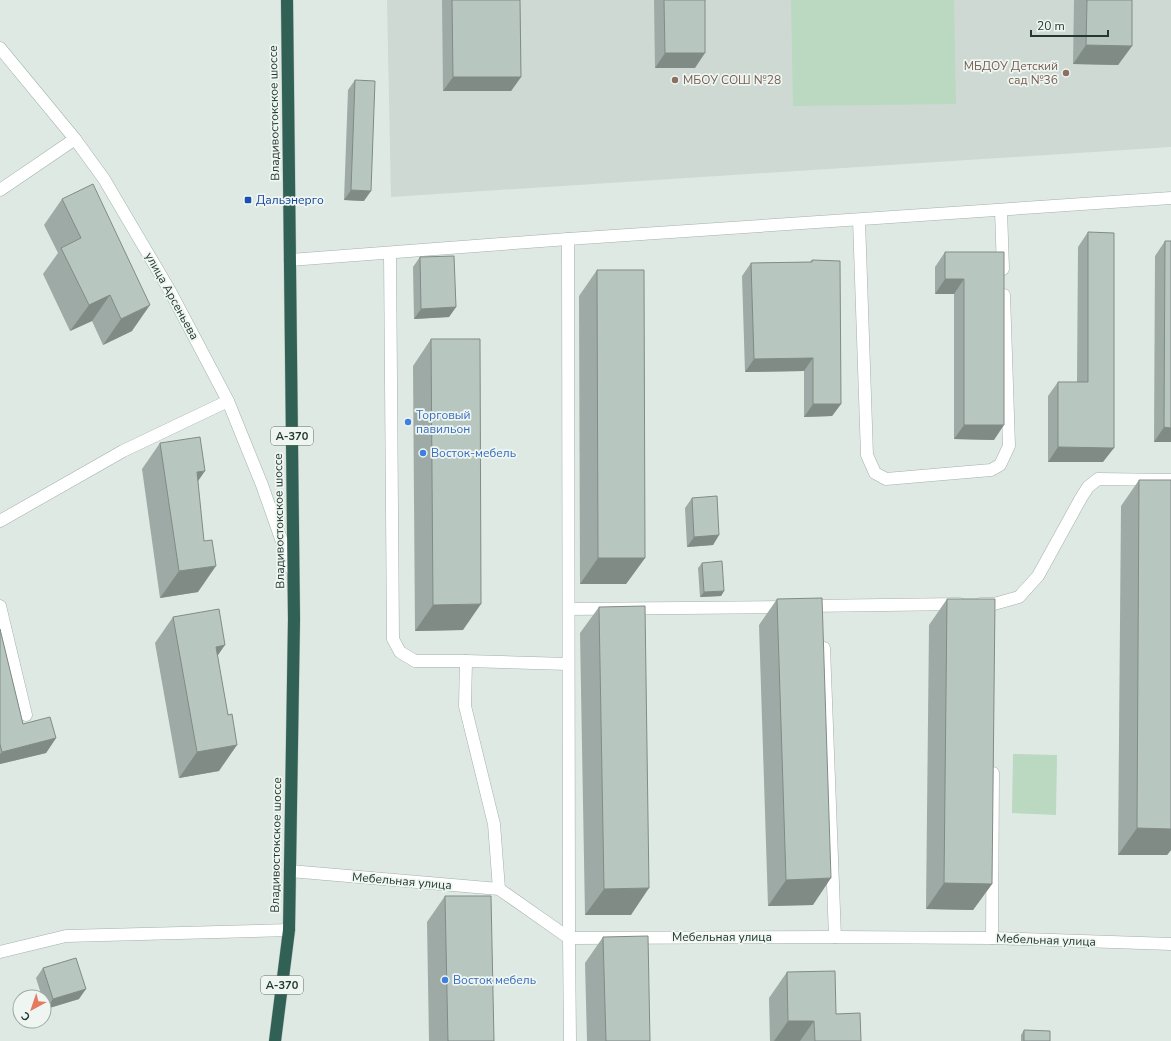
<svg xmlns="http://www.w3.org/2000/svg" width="1171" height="1041" font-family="'Nunito Sans',sans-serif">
<rect width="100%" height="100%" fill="#dfe9e4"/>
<!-- built -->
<polygon fill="#ced9d3" points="387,0 1171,0 1171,147 391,197"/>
<!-- green -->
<g fill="#bad9c0">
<polygon points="791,0 954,0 956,104 793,106"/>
<polygon points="1013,754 1057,755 1056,815 1012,813"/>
</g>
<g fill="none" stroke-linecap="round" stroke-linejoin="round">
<defs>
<g id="lane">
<polyline points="0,190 75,139"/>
<polyline points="1001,210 1003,269"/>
<polyline points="859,220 867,455 875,473 886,479 991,470 1000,465 1009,446 1004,295"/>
<polyline points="568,239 569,938 570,1041"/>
<polyline points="390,253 393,639 400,652 415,661 466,661 465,706 494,824 499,889"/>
<polyline points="290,260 568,239 1171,198"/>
<polyline points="0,521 123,451 228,401"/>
<polyline points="980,604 994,604 1019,597 1038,576 1081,498 1088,487 1098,479 1171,480"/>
<polyline points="0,606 26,715"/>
<polyline points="808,606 960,604"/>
<polyline points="569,609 788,607"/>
<polyline points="824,648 835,937"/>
<polyline points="466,661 568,664"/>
<polyline points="992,938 993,773"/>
<polyline points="0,952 66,936 289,930"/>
</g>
<polyline id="street" points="290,871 499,889 569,938 835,937 992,938 1171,944"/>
<polyline id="secondary" points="0,48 75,139 104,179 170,291 228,401 262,485 292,570"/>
<polyline id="highway" points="275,1041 289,930 294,619 287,0"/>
</defs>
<!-- lane casing -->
<use href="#lane" stroke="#a3b0ab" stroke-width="13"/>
<!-- street casing -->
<use href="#street" stroke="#a3b0ab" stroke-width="13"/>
<!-- secondary casing -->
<use href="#secondary" stroke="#a0b4ab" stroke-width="13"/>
<!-- highway casing -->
<use href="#highway" stroke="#bdc3c1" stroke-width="13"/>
<!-- lane -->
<use href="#lane" stroke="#fff" stroke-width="12"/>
<!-- street -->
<use href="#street" stroke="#fff" stroke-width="12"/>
<!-- secondary -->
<use href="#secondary" stroke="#fff" stroke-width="12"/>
<!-- highway -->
<use href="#highway" stroke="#306154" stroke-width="12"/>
</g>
<!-- wall -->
<g fill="#9eaaa5">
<polygon points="442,0 520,0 521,77 511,91 443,91"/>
<polygon points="654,0 705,0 695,68 655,68"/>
<polygon points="1074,0 1132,0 1132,46 1118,65 1073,64"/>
<polygon points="355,80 364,201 344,200 348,90"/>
<polygon points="62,199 132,331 103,345 92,321 70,331 43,274 58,253 44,225"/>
<polygon points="1088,232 1103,462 1048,462 1048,396 1058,382 1077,382 1078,247"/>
<polygon points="1165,241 1171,241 1171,442 1154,442 1155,256"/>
<polygon points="945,252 1004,252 994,440 954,439 954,294 935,294 935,267"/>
<polygon points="420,257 456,307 449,317 414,319 413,267"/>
<polygon points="812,260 841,404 832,416 804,417 804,371 745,372 742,276 751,263 810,262"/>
<polygon points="597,270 645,558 626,584 580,584 579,296"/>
<polygon points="431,339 463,630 415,631 413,366"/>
<polygon points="160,443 198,481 198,592 160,598 142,469"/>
<polygon points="1139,480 1171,480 1171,850 1167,855 1118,855 1121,506"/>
<polygon points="692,498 719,535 713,545 687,547 685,508"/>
<polygon points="702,563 724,591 721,596 700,597 698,568"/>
<polygon points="777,599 813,905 768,906 759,625"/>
<polygon points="947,599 992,884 973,910 926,909 929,625"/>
<polygon points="599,607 631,915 585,915 580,633"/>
<polygon points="173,617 217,656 219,771 179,778 155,643"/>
<polygon points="0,629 23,724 56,738 46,753 0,764"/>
<polygon points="445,896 494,1041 429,1041 427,922"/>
<polygon points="603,937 650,1041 587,1041 585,963"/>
<polygon points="43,968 79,999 46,1009 44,1002 44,997 42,997 36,978"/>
<polygon points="787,972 836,1014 861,1041 770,1041 769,998"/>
<polygon points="1024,1030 1050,1041 1021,1041 1021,1035"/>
</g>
<!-- shaded-wall -->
<g fill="#818b86">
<polygon points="1086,45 1132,46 1118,65 1073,64"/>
<polygon points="665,53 705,53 695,68 655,68"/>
<polygon points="453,77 521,77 511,91 443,91"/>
<polygon points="351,190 371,191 364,201 344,200"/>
<polygon points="945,279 964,279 954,294 935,294"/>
<polygon points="110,295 92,321 70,331 89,305"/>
<polygon points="150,305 132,331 103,345 121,319"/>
<polygon points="456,307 449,317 414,319 421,309"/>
<polygon points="813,358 804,371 745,372 754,359"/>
<polygon points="813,404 841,404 832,416 804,417"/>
<polygon points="964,425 1004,425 994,440 954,439"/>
<polygon points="1164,427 1171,428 1171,442 1154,442"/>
<polygon points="1058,447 1114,448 1103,462 1048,462"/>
<polygon points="205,471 187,497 197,472"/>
<polygon points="719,535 713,545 687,547 694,537"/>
<polygon points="598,558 645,558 626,584 580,584"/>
<polygon points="216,566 198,592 160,598 179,571"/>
<polygon points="724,591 721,596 700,597 704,592"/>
<polygon points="481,604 463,630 415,631 433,605"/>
<polygon points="225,645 207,671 216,647"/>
<polygon points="56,738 46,753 0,764 0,754 2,752"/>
<polygon points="237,745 219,771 179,778 197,752"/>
<polygon points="1137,828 1171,829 1171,850 1167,855 1118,855"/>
<polygon points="831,878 813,905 768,906 786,880"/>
<polygon points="944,883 992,884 973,910 926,909"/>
<polygon points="649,888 631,915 585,915 604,889"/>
<polygon points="86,989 79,999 46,1009 53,999"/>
<polygon points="788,1021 814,1021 800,1041 774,1041"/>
</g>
<!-- building -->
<g fill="#b8c6c0" stroke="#818b86">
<polygon points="452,0 520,0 521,77 453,77"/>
<polygon points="664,0 705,0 705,53 665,53"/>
<polygon points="1087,0 1132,0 1132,46 1086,45"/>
<polygon points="355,80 375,81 371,191 351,190"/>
<polygon points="93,184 150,305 121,319 110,295 89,305 61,248 81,238 62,199"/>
<polygon points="1088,232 1114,233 1114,448 1058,447 1058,382 1088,382"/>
<polygon points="1165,241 1171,241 1171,428 1164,427"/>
<polygon points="945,252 1004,252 1004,425 964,425 964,279 945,279"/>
<polygon points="454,256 456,307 421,309 420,257"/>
<polygon points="812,260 840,261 841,404 813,404 813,358 754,359 751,263 812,262"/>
<polygon points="597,270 644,270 645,558 598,558"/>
<polygon points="431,339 480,339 481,604 433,605"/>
<polygon points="200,437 205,471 197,472 204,541 212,540 216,566 179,571 160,443"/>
<polygon points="1139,480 1171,480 1171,829 1137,828"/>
<polygon points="717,496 719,535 694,537 692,498"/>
<polygon points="722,561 724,591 704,592 702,563"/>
<polygon points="822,598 831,878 786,880 777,599"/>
<polygon points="947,599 995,599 992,884 944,883"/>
<polygon points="645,606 649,888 604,889 599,607"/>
<polygon points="219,609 225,645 216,647 228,715 232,714 237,745 197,752 173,617"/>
<polygon points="0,629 23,724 50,717 56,738 2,752 0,744"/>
<polygon points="445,896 491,896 494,1041 448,1041"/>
<polygon points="648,936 650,1041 606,1041 603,937"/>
<polygon points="76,958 86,989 53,999 43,968"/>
<polygon points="835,971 836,1014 860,1013 861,1041 815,1041 814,1021 788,1021 787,972"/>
<polygon points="1024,1030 1050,1031 1050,1041 1024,1041"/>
</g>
<!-- markers -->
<g fill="#8d6e63" stroke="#eff6f2" stroke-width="1.5">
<circle cx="1066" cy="73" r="4"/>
<circle cx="675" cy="80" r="4"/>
</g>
<rect fill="#1a4fb4" stroke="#eff6f2" stroke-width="1.5" x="244" y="196" width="8" height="8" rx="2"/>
<g fill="#3f7fe0" stroke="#eff6f2" stroke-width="1.5">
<circle cx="408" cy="422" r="4"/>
<circle cx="423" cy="453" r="4"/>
<circle cx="445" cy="980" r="4"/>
</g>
<g text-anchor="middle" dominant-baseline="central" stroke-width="3.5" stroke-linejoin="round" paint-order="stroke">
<!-- shield labels -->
<g fill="#eff6f2" stroke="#60716b" stroke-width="1">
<rect x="271" y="427" width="42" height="18" rx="3"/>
<rect x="261" y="976" width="42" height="18" rx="3"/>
</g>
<g font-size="11" font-weight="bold" fill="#223831">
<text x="292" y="436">А-370</text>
<text x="282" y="985">А-370</text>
</g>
<!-- education labels -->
<g font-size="12" fill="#785e54" stroke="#eff6f2" text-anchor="end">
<text x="1058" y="66">МБДОУ Детский<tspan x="1058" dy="14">сад №36</tspan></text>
<text x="683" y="80" text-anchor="start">МБОУ СОШ №28</text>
</g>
<!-- street labels -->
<g font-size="12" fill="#223831" stroke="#eff6f2">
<text transform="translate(274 113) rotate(-91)">Владивостокское шоссе</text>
<text transform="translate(172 296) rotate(61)">улица Арсеньева</text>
<text transform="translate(279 521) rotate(-91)">Владивостокское шоссе</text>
<text transform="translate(276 845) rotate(-89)">Владивостокское шоссе</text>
<text transform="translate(402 881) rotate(5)">Мебельная улица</text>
<text x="722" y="937">Мебельная улица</text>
<text transform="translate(1046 940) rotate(2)">Мебельная улица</text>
</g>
<!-- transit labels -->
<g font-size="12" fill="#164399" stroke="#eff6f2" text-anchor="start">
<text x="256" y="200">Дальэнерго</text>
</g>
<!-- shop labels -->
<g font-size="12" fill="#366cbe" stroke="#eff6f2" text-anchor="start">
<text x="416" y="415">Торговый<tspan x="416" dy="14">павильон</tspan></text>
<text x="431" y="453">Восток-мебель</text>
<text x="453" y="980">Восток мебель</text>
</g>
</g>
<!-- north arrow -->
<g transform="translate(32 1009) rotate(220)"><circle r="19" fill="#eff6f2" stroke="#9daaa5"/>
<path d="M0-3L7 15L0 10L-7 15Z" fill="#e67a61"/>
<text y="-6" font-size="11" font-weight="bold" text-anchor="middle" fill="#223831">С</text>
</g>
<!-- scale -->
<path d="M1031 30v6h77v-6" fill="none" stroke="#223831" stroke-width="2"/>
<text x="1037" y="30" font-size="12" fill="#223831" stroke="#eff6f2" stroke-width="3" paint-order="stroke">20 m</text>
</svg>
